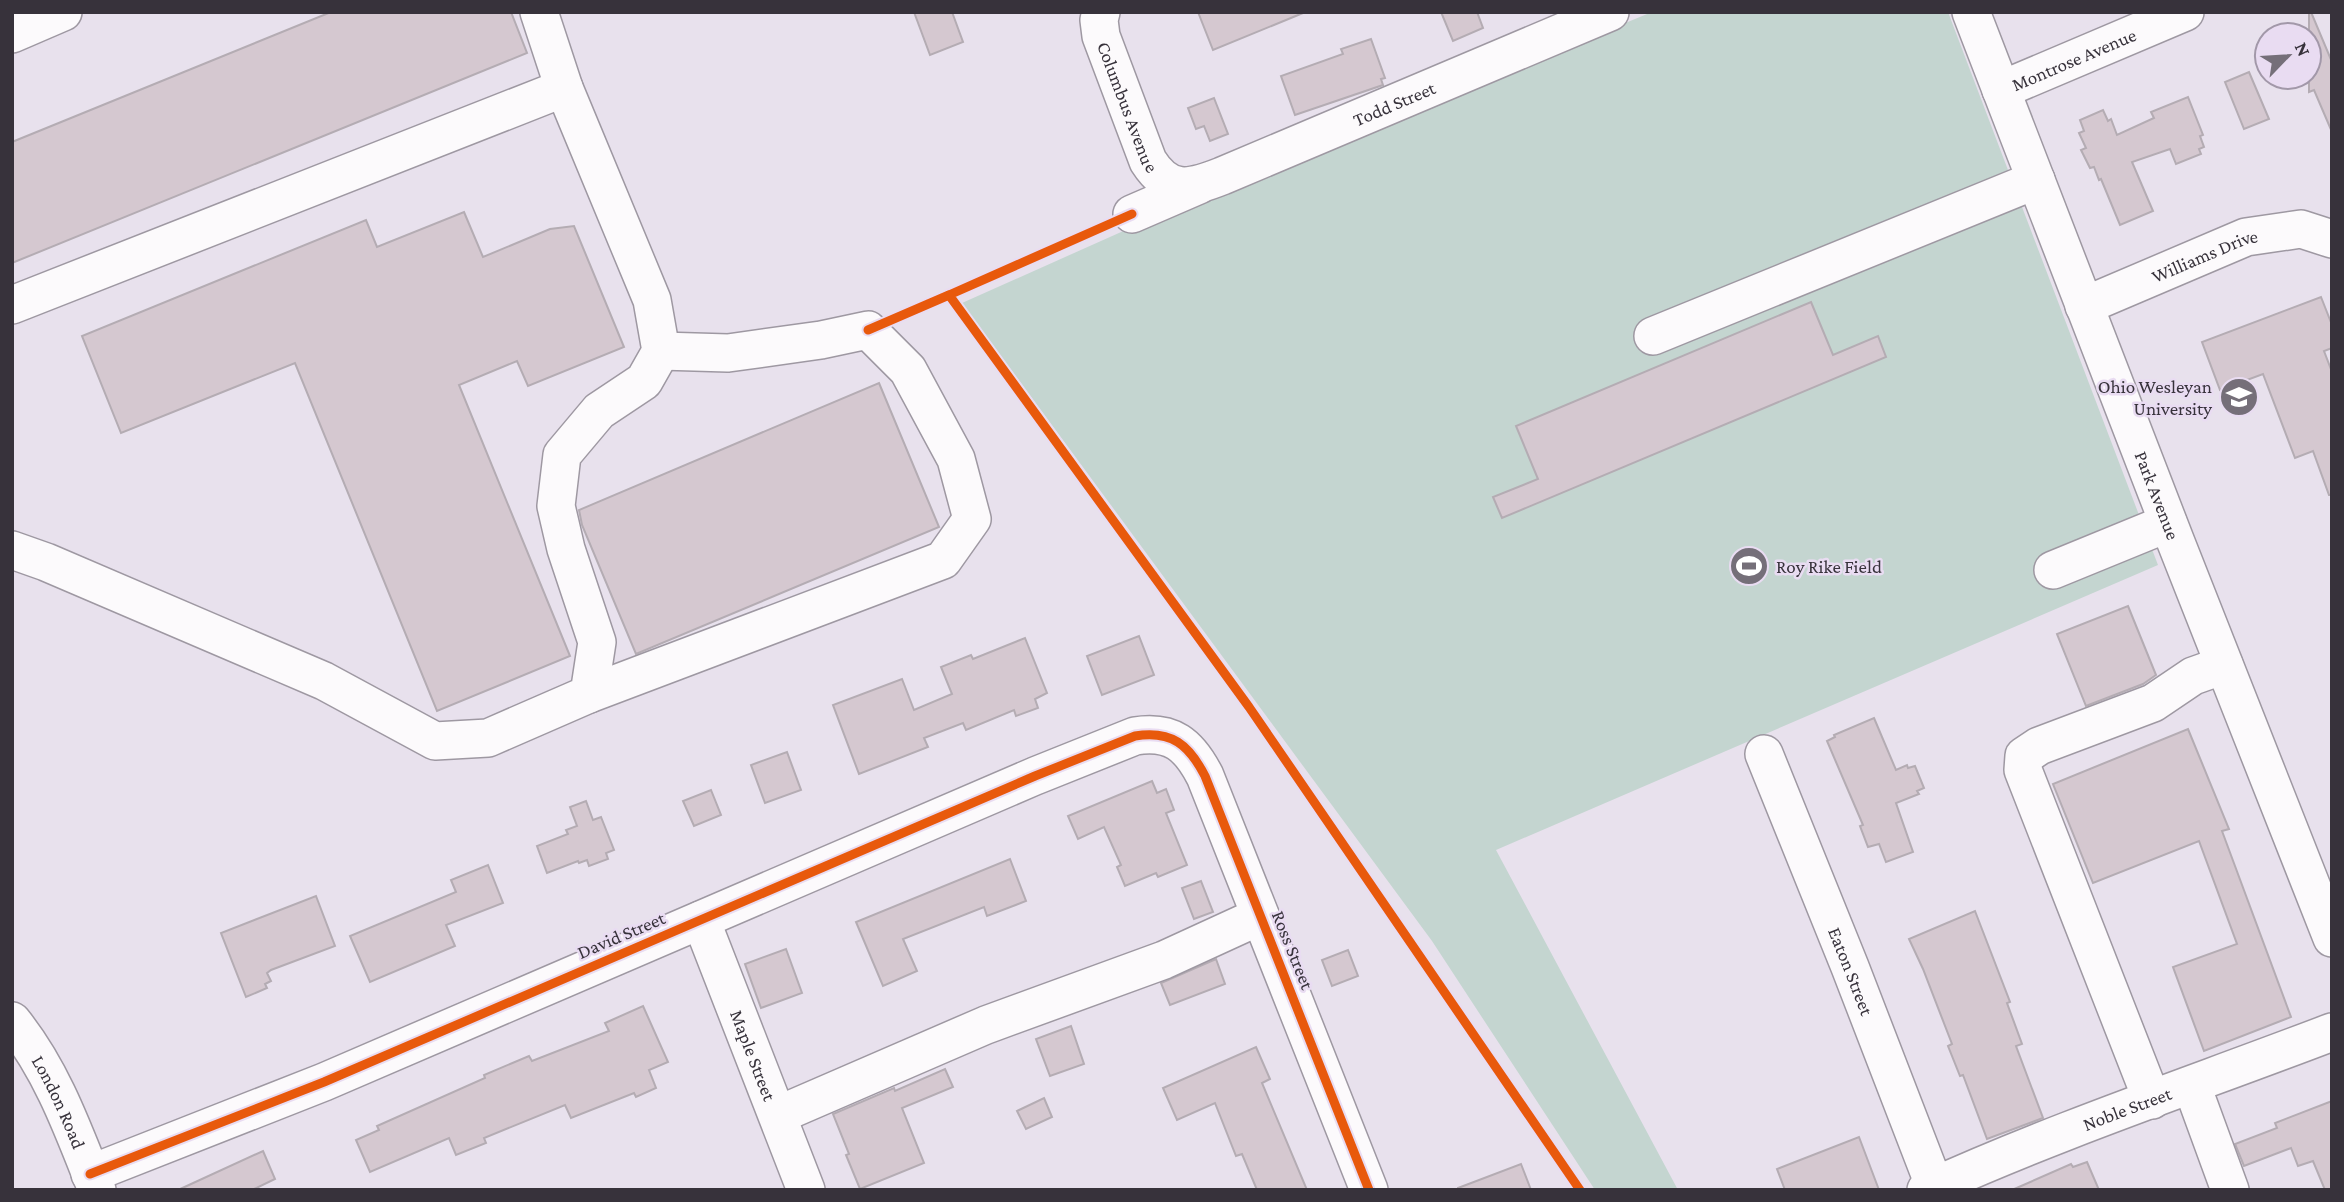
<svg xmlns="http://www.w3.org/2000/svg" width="2344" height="1202" font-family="'Crimson Pro',serif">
<rect width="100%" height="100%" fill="#e8e1ed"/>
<!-- green -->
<polygon fill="#c4d5d0" points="1652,12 1948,12 2158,565 1496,850 1678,1190 1595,1190 1432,941 962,303 1157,216"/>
<!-- building -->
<g fill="#d5c8d0" stroke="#b4acb3" stroke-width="2">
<polygon points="331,12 511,12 527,53 12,263 12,142"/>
<polygon points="914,12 952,12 963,42 930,55"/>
<polygon points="1198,12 1303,12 1303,13 1213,50"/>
<polygon points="1441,12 1477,12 1483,28 1453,41"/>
<polygon points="2309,12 2311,12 2332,62 2332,132 2314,90 2309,92"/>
<polygon points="1371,39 1385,78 1381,79 1383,85 1295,115 1281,76 1343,54 1341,49"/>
<polygon points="2249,72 2269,119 2244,129 2225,82"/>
<polygon points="2188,97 2203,135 2200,136 2204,147 2199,149 2201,154 2176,164 2170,149 2132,162 2153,211 2120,225 2101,179 2099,180 2094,167 2090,168 2081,150 2086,148 2079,133 2084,131 2080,120 2103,110 2108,121 2111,119 2117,135 2154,118 2151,112"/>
<polygon points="1214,98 1228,134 1210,141 1204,126 1196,129 1188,108"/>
<polygon points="464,212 483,257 550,229 574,226 624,347 528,386 517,361 459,385 570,656 437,711 295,363 121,433 82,336 366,220 377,247"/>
<polygon points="2321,297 2332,325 2332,348 2324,351 2332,372 2332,495 2329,495 2313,451 2295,458 2263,374 2220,390 2202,342"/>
<polygon points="1811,302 1833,355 1878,336 1886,357 1502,518 1493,497 1538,479 1516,426"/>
<polygon points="879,383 939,527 636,654 582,525 579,510"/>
<polygon points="2128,606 2156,675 2143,684 2086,706 2057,634"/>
<polygon points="1139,636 1154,675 1102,695 1087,656"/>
<polygon points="1025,638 1047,693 1035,699 1038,708 1016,716 1014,710 966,730 963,723 924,738 928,747 859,774 833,705 902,679 914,710 952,694 941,667 971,655 973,659"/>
<polygon points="1874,718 1896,770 1907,765 1908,768 1915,766 1924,788 1917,791 1919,794 1896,803 1913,852 1886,862 1879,844 1868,847 1860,826 1863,825 1827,741 1835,737 1834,735"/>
<polygon points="2188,729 2229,829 2222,831 2291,1017 2204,1051 2173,967 2237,944 2199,841 2093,883 2053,784"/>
<polygon points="787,752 801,790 765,803 751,765"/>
<polygon points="1152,781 1157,793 1166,789 1174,810 1166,813 1187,865 1158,877 1156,873 1125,886 1117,867 1121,865 1104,827 1078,839 1068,816"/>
<polygon points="711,790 721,815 694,826 683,801"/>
<polygon points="586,801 593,820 601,817 614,850 606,853 608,859 589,866 587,860 579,863 578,861 547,873 537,846 568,834 566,830 577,826 570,807"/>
<polygon points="1010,859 1026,901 987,916 984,907 903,939 917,971 883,986 856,922"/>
<polygon points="488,865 503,903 446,925 455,946 370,982 350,936 456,892 451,880"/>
<polygon points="1201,881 1213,912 1194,919 1182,888"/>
<polygon points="316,896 335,946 271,970 267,973 271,981 265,984 267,988 246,997 221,933"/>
<polygon points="1975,911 2010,1002 2007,1003 2022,1044 2016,1046 2043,1118 1987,1139 1963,1075 1960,1076 1948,1046 1952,1044 1923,969 1909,939"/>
<polygon points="786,949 802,993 761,1008 745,964"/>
<polygon points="1348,950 1358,976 1332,986 1322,960"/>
<polygon points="1216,959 1225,984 1170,1005 1161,983"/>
<polygon points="643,1006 668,1062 649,1070 656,1088 636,1097 634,1093 571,1118 565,1105 484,1138 486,1143 456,1155 449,1138 370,1172 356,1140 379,1130 377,1126 485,1078 484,1075 529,1056 532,1061 609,1031 605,1023"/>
<polygon points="1071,1026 1084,1064 1050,1076 1036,1039"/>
<polygon points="1256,1047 1270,1079 1262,1083 1307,1190 1257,1190 1242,1154 1236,1156 1215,1103 1177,1120 1163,1088"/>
<polygon points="945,1069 953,1087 902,1108 924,1163 860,1189 846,1155 849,1154 833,1114 894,1088 895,1091"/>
<polygon points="1044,1098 1052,1117 1026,1129 1017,1111"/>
<polygon points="2332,1101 2332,1190 2325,1190 2313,1161 2298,1166 2291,1148 2244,1166 2235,1144 2277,1128 2275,1123"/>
<polygon points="1859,1137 1879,1190 1785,1190 1777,1169"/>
<polygon points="263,1151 275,1179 252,1190 178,1190"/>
<polygon points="2087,1162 2099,1190 2012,1190 2071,1164 2073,1167"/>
<polygon points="1521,1164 1531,1190 1458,1190 1458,1188"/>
</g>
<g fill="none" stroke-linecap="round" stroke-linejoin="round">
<defs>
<g id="minor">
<path id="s1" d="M1101,12L1099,20L1101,36L1148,161C1169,194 1189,189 1222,176L1610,12"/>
<path id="s2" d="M1971,12L2175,540L2332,938"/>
<polyline points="12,34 63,12"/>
<path id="s3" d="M2001,90L2185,12"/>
<polyline points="1132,214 1199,185"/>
<polyline points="12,305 564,88 539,12"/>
<path id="s4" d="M2084,306L2246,237L2301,229L2332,239"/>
<polyline points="1653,336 2036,180"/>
<polyline points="12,550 46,562 324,681 435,741 488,738 589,694 597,642 566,549 556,506 562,455 599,411 644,381 661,351 652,300 564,88"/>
<polyline points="2053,570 2168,523"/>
<polyline points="589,694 943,560 972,519 956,459 908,370 868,330 821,340 728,353 661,351"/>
<path id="s5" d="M1764,754L1850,967L1936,1190"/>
<path id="s6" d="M701,920L806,1190"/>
<path id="s7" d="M12,1021C52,1070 74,1132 97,1190"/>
<polyline points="2192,1086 2230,1190"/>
<polyline points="2152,1100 2023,770 2024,756 2039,746 2153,703 2193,676 2224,665"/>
<polyline points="778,1115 986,1025 1164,960 1260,916"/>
<path d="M90,1174L324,1082L1035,776L1135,736C1172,730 1189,745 1205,776L1369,1190"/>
<path id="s8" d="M1926,1190C2058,1130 2196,1084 2332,1032"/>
</g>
</defs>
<!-- minor casing -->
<use href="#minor" stroke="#9e98a2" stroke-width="40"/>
<!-- minor -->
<use href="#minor" stroke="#fcfafc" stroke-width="37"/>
<defs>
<g id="cycleway">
<polyline points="1132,214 949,295 1249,707 1580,1190"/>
<polyline points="868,330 949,295"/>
<path d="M90,1174L324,1082L1035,776L1135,736C1172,730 1189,745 1205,776L1369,1190"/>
</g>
</defs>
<!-- cycleway casing -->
<use href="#cycleway" stroke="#e9dcf2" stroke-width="13"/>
<!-- cycleway -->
<use href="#cycleway" stroke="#e8590c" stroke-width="9"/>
</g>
<!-- icons -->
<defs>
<symbol id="university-disc" viewBox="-11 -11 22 22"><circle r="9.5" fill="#756f79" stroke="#e9dcf2"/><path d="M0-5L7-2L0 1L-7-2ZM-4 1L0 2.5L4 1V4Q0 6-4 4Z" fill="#fff"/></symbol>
<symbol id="stadium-disc" viewBox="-11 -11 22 22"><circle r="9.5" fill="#756f79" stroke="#e9dcf2"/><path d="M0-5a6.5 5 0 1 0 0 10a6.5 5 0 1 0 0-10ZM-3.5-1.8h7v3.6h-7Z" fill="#fff"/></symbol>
</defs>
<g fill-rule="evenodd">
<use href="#university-disc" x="2217" y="375" width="44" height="44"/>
<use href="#stadium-disc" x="1727" y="544" width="44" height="44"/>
</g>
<g text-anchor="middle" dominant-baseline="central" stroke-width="5" stroke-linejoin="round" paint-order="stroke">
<!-- street labels -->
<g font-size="19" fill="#37323b" stroke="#e9dcf2">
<text stroke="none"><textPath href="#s3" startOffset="79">Montrose Avenue</textPath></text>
<text stroke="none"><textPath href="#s1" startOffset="430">Todd Street</textPath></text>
<text stroke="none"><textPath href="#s1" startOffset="100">Columbus Avenue</textPath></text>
<text stroke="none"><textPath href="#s4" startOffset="131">Williams Drive</textPath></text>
<text stroke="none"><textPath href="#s2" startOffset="518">Park Avenue</textPath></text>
<text transform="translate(621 935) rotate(-23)">David Street</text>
<text transform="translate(1293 950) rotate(68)">Ross Street</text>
<text stroke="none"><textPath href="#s5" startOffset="234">Eaton Street</textPath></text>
<text stroke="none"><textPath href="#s6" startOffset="145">Maple Street</textPath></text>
<text stroke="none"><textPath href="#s7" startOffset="94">London Road</textPath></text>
<text stroke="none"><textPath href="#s8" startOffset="217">Noble Street</textPath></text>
</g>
<!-- poi labels -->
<g font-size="19" fill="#37323b" stroke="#e9dcf2" text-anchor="end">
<text x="2212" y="386">Ohio Wesleyan<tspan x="2212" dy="22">University</tspan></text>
<text x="1776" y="566" text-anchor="start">Roy Rike Field</text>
</g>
</g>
<!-- border -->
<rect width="2344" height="1202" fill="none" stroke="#37323b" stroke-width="28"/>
<!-- north arrow -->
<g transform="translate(2288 56) rotate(65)"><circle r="33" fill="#e9dcf2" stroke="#a298a9" stroke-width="2"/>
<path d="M0-5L12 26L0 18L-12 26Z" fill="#756f79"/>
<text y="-10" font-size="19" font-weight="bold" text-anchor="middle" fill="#37323b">N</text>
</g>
</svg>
